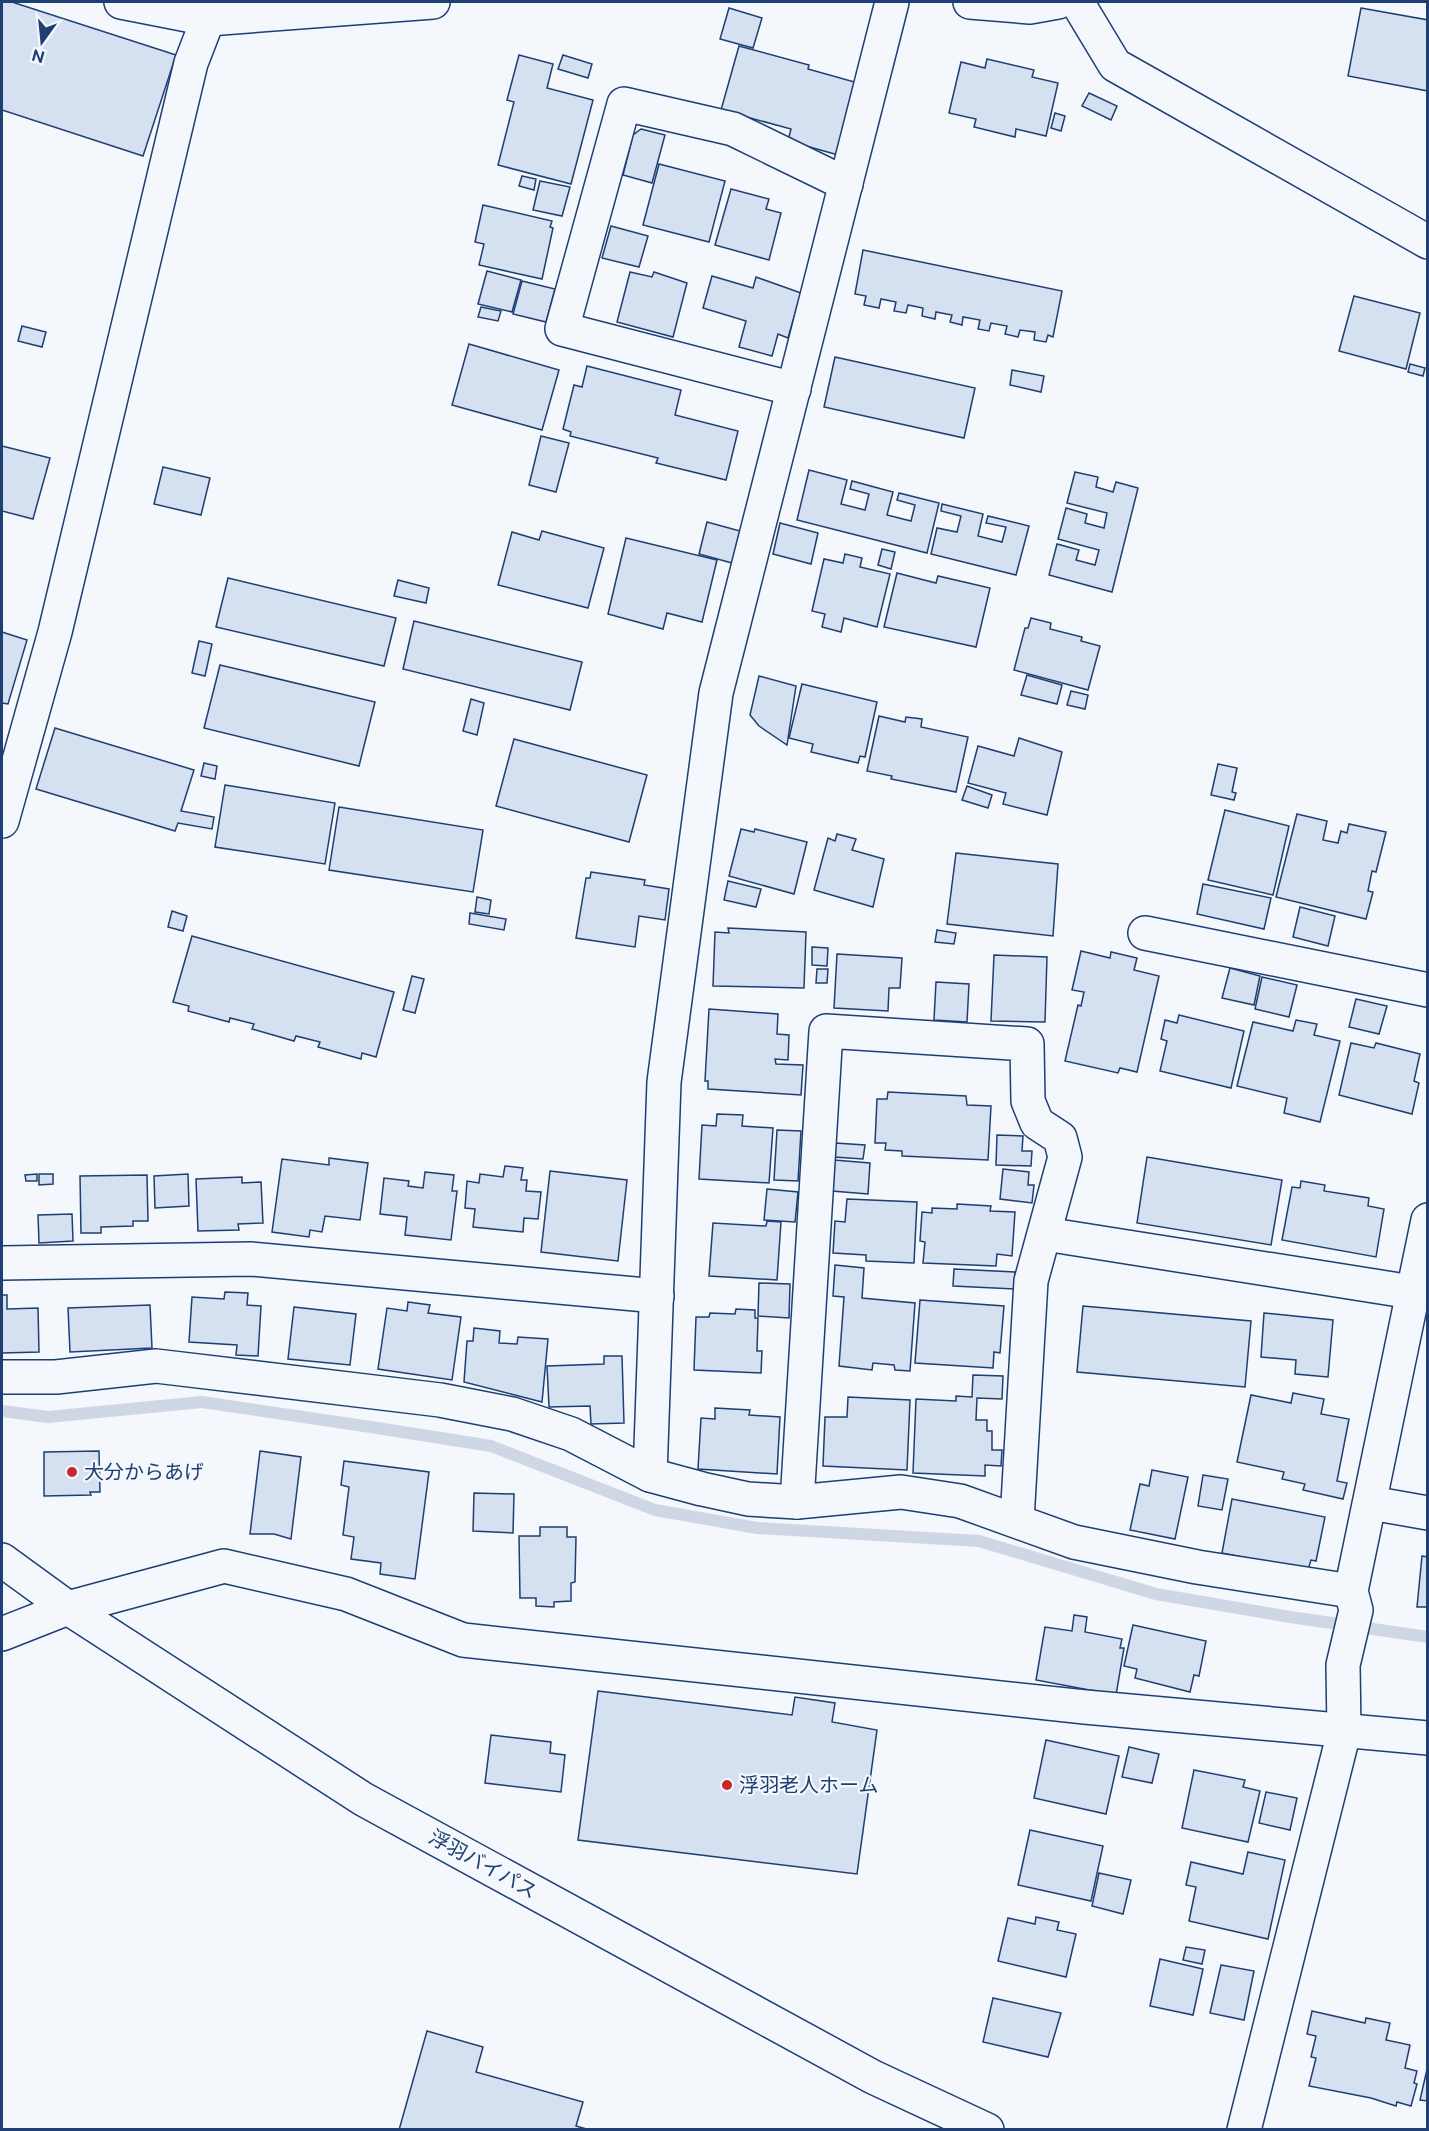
<svg xmlns="http://www.w3.org/2000/svg" width="1429" height="2131" font-family="'Public Sans','Noto Sans JP',sans-serif">
<rect width="100%" height="100%" fill="#f4f7fb"/>
<g fill="none" stroke-linecap="round" stroke-linejoin="round">
<!-- stream -->
<polyline stroke="#cfd7e4" stroke-width="12" points="2,1411 48,1417 202,1402 371,1427 491,1446 655,1510 757,1528 979,1541 1156,1594 1290,1617 1428,1637"/>
</g>
<!-- building -->
<g fill="#d5e0f0" stroke="#1d3f73" stroke-width="1.5">
<polygon points="2,2 12,2 176,55 143,156 2,110"/>
<polygon points="729,8 762,18 753,48 720,39"/>
<polygon points="1361,8 1428,20 1428,91 1348,76"/>
<polygon points="739,46 809,65 808,69 858,83 842,156 788,141 791,129 721,110"/>
<polygon points="519,55 553,64 547,88 593,100 571,184 498,165 514,102 507,100"/>
<polygon points="563,55 592,64 588,78 558,69"/>
<polygon points="987,59 1034,70 1032,77 1058,83 1046,136 1016,129 1015,137 974,127 976,119 949,113 961,62 985,68"/>
<polygon points="1089,93 1117,106 1111,120 1082,106"/>
<polygon points="1055,113 1065,116 1061,131 1051,128"/>
<polygon points="641,129 665,135 652,183 623,175 633,135"/>
<polygon points="659,164 725,181 709,242 643,225"/>
<polygon points="522,176 536,179 534,190 519,186"/>
<polygon points="540,181 570,187 562,216 533,210"/>
<polygon points="731,189 769,199 766,209 781,213 769,260 715,245"/>
<polygon points="483,205 552,221 550,227 553,228 542,279 479,265 484,244 475,242"/>
<polygon points="611,226 648,236 639,267 602,258"/>
<polygon points="863,250 1062,291 1053,337 1048,335 1046,342 1034,340 1035,332 1020,330 1018,337 1005,334 1007,326 991,323 989,331 978,329 980,320 963,317 962,325 950,322 952,315 936,312 935,319 922,316 923,308 908,305 906,313 894,311 896,302 881,299 879,308 864,305 866,296 855,294"/>
<polygon points="487,271 521,280 512,312 478,304"/>
<polygon points="630,272 652,277 654,272 687,283 673,337 617,322"/>
<polygon points="712,276 753,288 756,277 801,293 788,338 778,334 772,356 739,347 746,321 703,308"/>
<polygon points="522,281 555,289 546,322 513,314"/>
<polygon points="1354,296 1420,313 1406,369 1339,351"/>
<polygon points="481,307 501,311 498,321 478,317"/>
<polygon points="22,326 46,332 42,347 18,341"/>
<polygon points="469,344 559,370 542,430 452,405"/>
<polygon points="835,357 975,388 964,438 824,407"/>
<polygon points="1410,364 1425,368 1423,376 1408,372"/>
<polygon points="587,366 681,390 675,415 738,431 726,480 656,463 658,458 570,436 571,432 563,429 574,385 582,387"/>
<polygon points="1012,370 1044,376 1041,392 1010,385"/>
<polygon points="541,436 569,443 556,492 529,485"/>
<polygon points="2,446 50,458 33,519 2,511"/>
<polygon points="163,467 210,478 201,515 154,504"/>
<polygon points="809,470 847,480 841,504 865,510 869,494 850,489 852,481 893,492 887,515 911,521 915,505 897,500 899,493 939,503 927,553 797,520"/>
<polygon points="1075,472 1098,477 1096,487 1113,492 1116,482 1138,488 1112,592 1049,575 1057,544 1079,550 1076,560 1095,565 1099,550 1058,539 1066,508 1087,514 1085,523 1104,528 1107,513 1067,503"/>
<polygon points="942,504 983,514 978,536 1002,542 1006,527 986,523 988,516 1029,526 1016,575 931,554 937,528 957,532 961,516 941,511"/>
<polygon points="707,522 740,531 732,563 699,554"/>
<polygon points="780,523 818,533 811,564 773,554"/>
<polygon points="542,531 604,548 588,608 498,585 512,532 539,540"/>
<polygon points="626,538 717,560 702,622 667,613 663,629 608,614"/>
<polygon points="882,549 895,552 891,569 878,565"/>
<polygon points="845,554 862,558 860,567 890,574 877,627 844,618 841,632 822,627 825,614 812,611 824,559 843,563"/>
<polygon points="897,573 936,583 938,576 990,588 976,647 884,627"/>
<polygon points="228,578 396,618 384,666 216,627"/>
<polygon points="398,580 429,588 426,603 394,596"/>
<polygon points="1031,618 1051,623 1050,629 1082,637 1081,641 1100,646 1088,690 1014,670 1025,628 1028,628"/>
<polygon points="414,621 582,662 570,710 403,669"/>
<polygon points="2,632 27,640 8,704 2,703"/>
<polygon points="199,641 212,644 205,676 192,673"/>
<polygon points="220,665 375,702 359,766 204,728"/>
<polygon points="1027,675 1062,685 1057,704 1021,695"/>
<polygon points="759,676 796,686 787,745 759,726 750,715"/>
<polygon points="802,684 877,702 865,757 860,756 858,763 811,752 813,744 789,738"/>
<polygon points="1071,691 1088,695 1085,709 1067,705"/>
<polygon points="471,699 484,703 477,735 463,731"/>
<polygon points="879,716 905,722 906,717 922,719 921,727 968,737 956,792 891,779 892,776 867,771"/>
<polygon points="55,728 194,770 181,811 214,817 212,829 178,823 175,831 36,789"/>
<polygon points="1019,738 1062,752 1047,815 1003,804 1006,793 968,783 978,746 1014,756"/>
<polygon points="514,739 647,775 629,842 496,806"/>
<polygon points="204,763 217,766 215,779 201,776"/>
<polygon points="1218,764 1237,768 1232,792 1236,793 1234,800 1211,795"/>
<polygon points="225,785 335,803 325,864 215,847"/>
<polygon points="967,786 992,795 988,808 962,800"/>
<polygon points="339,807 483,830 473,892 329,870"/>
<polygon points="1225,810 1289,826 1273,895 1208,880"/>
<polygon points="1297,814 1327,821 1323,840 1338,843 1341,831 1347,833 1349,824 1386,832 1376,872 1372,871 1368,891 1373,892 1366,919 1276,897"/>
<polygon points="741,829 754,832 755,829 807,842 794,894 729,876"/>
<polygon points="837,834 856,839 852,850 884,859 873,907 814,890 828,838 835,841"/>
<polygon points="956,853 1058,864 1053,936 947,924"/>
<polygon points="591,872 645,880 644,885 669,889 665,920 639,916 635,947 576,938 586,878 590,878"/>
<polygon points="728,881 761,889 756,907 724,900"/>
<polygon points="1203,884 1271,898 1264,929 1197,914"/>
<polygon points="477,897 491,900 489,914 475,912"/>
<polygon points="1300,907 1335,916 1328,946 1293,937"/>
<polygon points="172,911 187,916 183,931 168,927"/>
<polygon points="470,913 506,919 504,930 469,924"/>
<polygon points="728,928 806,932 804,988 713,986 715,932 729,933"/>
<polygon points="937,930 956,933 954,944 935,942"/>
<polygon points="192,936 394,992 376,1057 362,1053 361,1059 318,1047 320,1042 296,1036 294,1041 252,1029 254,1024 230,1018 229,1022 188,1011 189,1006 173,1002"/>
<polygon points="812,947 828,948 827,966 812,965"/>
<polygon points="1081,951 1110,958 1111,952 1137,958 1134,970 1159,976 1137,1072 1120,1068 1118,1073 1065,1061 1078,1005 1081,1006 1084,992 1072,990"/>
<polygon points="837,954 902,958 900,988 889,988 888,1011 834,1008"/>
<polygon points="994,955 1047,957 1045,1022 991,1021"/>
<polygon points="1230,968 1260,976 1254,1005 1222,998"/>
<polygon points="817,969 828,969 827,983 816,983"/>
<polygon points="412,976 424,979 415,1013 403,1010"/>
<polygon points="1262,977 1297,985 1289,1017 1255,1009"/>
<polygon points="936,982 969,984 967,1022 934,1020"/>
<polygon points="1356,999 1387,1006 1379,1034 1349,1027"/>
<polygon points="709,1009 778,1014 777,1034 789,1035 788,1060 775,1059 776,1064 803,1065 801,1095 708,1089 708,1081 705,1081"/>
<polygon points="1179,1015 1244,1031 1231,1088 1160,1071 1167,1041 1161,1039 1165,1020 1177,1023"/>
<polygon points="1296,1020 1317,1024 1314,1035 1340,1041 1320,1122 1284,1113 1287,1098 1237,1086 1253,1022 1293,1031"/>
<polygon points="1351,1043 1374,1048 1376,1043 1420,1054 1414,1081 1419,1083 1412,1114 1339,1095"/>
<polygon points="888,1092 966,1096 967,1105 991,1106 988,1160 902,1156 902,1151 885,1150 886,1143 875,1143 877,1099 887,1099"/>
<polygon points="717,1114 743,1115 742,1126 773,1128 769,1183 699,1179 702,1125 716,1126"/>
<polygon points="777,1130 801,1131 798,1181 774,1180"/>
<polygon points="997,1135 1023,1136 1022,1151 1032,1151 1031,1166 996,1165"/>
<polygon points="835,1143 865,1145 863,1159 834,1157"/>
<polygon points="1147,1157 1282,1180 1271,1245 1137,1223"/>
<polygon points="329,1158 368,1163 360,1220 325,1216 322,1232 310,1230 309,1237 272,1232 282,1159 329,1165"/>
<polygon points="834,1160 870,1163 868,1194 832,1191"/>
<polygon points="505,1166 523,1168 521,1180 527,1180 526,1191 541,1192 538,1219 524,1218 523,1232 473,1227 475,1209 465,1208 467,1181 479,1183 480,1174 503,1177"/>
<polygon points="1003,1169 1029,1172 1028,1185 1034,1185 1032,1203 1000,1199"/>
<polygon points="550,1171 627,1180 618,1261 541,1252"/>
<polygon points="425,1172 454,1175 452,1191 457,1191 451,1240 405,1235 407,1217 380,1214 384,1178 409,1181 408,1186 423,1188"/>
<polygon points="37,1174 37,1181 26,1181 25,1175"/>
<polygon points="39,1174 53,1174 53,1184 39,1185"/>
<polygon points="188,1174 189,1206 155,1208 154,1176"/>
<polygon points="147,1175 148,1221 133,1221 133,1226 101,1227 101,1233 81,1233 80,1176"/>
<polygon points="242,1177 242,1183 261,1182 263,1223 238,1224 239,1230 198,1231 196,1179"/>
<polygon points="1301,1181 1325,1185 1324,1191 1369,1198 1368,1206 1384,1209 1376,1257 1282,1240 1292,1187 1300,1188"/>
<polygon points="767,1189 798,1192 795,1222 764,1220"/>
<polygon points="847,1199 917,1202 914,1263 866,1261 866,1255 833,1253 835,1221 845,1222"/>
<polygon points="957,1204 991,1206 990,1211 1015,1212 1012,1256 997,1254 996,1266 923,1263 925,1242 920,1241 922,1212 932,1213 932,1208 957,1209"/>
<polygon points="72,1214 73,1241 39,1243 38,1215"/>
<polygon points="767,1221 781,1222 777,1280 709,1276 713,1223 766,1226"/>
<polygon points="835,1265 864,1268 862,1298 915,1303 910,1371 895,1370 894,1365 873,1363 872,1370 839,1366 844,1297 833,1296"/>
<polygon points="954,1269 1015,1272 1015,1289 953,1286"/>
<polygon points="759,1283 790,1284 789,1318 758,1316"/>
<polygon points="225,1292 248,1293 247,1305 261,1306 258,1356 236,1355 237,1345 189,1342 192,1297 224,1299"/>
<polygon points="2,1295 7,1295 7,1309 38,1308 39,1352 2,1353"/>
<polygon points="920,1300 1004,1306 1000,1353 994,1352 993,1368 915,1363"/>
<polygon points="408,1302 430,1305 428,1313 461,1317 452,1380 378,1369 387,1308 407,1311"/>
<polygon points="150,1305 152,1348 70,1352 68,1308"/>
<polygon points="1083,1306 1251,1321 1245,1387 1077,1372"/>
<polygon points="294,1307 356,1314 350,1365 288,1359"/>
<polygon points="736,1309 755,1310 755,1318 758,1318 757,1351 762,1351 761,1373 694,1370 696,1317 709,1317 710,1313 735,1314"/>
<polygon points="1264,1313 1333,1320 1328,1377 1295,1374 1296,1360 1261,1357"/>
<polygon points="474,1328 500,1331 499,1343 517,1344 518,1337 548,1339 542,1402 464,1382 467,1341 473,1341"/>
<polygon points="604,1356 622,1356 624,1423 591,1424 590,1406 549,1407 547,1366 604,1364"/>
<polygon points="973,1375 1003,1376 1002,1399 977,1398 976,1420 987,1420 987,1431 992,1431 992,1450 1002,1450 1001,1466 985,1465 985,1476 913,1473 916,1399 956,1401 956,1396 972,1397"/>
<polygon points="1293,1393 1324,1399 1321,1414 1349,1419 1337,1481 1347,1483 1343,1499 1303,1490 1305,1484 1282,1479 1284,1472 1237,1462 1251,1395 1291,1403"/>
<polygon points="848,1397 910,1400 907,1470 823,1466 825,1417 847,1417"/>
<polygon points="715,1408 750,1410 749,1415 780,1417 777,1474 698,1469 701,1418 715,1419"/>
<polygon points="99,1451 100,1492 90,1492 91,1495 44,1496 44,1452"/>
<polygon points="260,1451 301,1457 291,1539 274,1534 250,1534"/>
<polygon points="344,1461 429,1472 415,1579 380,1574 381,1563 351,1559 354,1537 343,1535 349,1487 341,1485"/>
<polygon points="1152,1470 1188,1477 1175,1539 1130,1530 1140,1484 1149,1486"/>
<polygon points="1203,1475 1228,1479 1222,1510 1198,1506"/>
<polygon points="474,1493 514,1494 513,1533 473,1531"/>
<polygon points="1232,1499 1325,1517 1316,1561 1311,1560 1308,1570 1222,1553"/>
<polygon points="540,1527 567,1527 567,1537 576,1537 575,1582 571,1583 571,1601 554,1602 554,1607 536,1606 536,1598 520,1598 519,1536 540,1536"/>
<polygon points="1422,1556 1428,1557 1428,1607 1417,1607"/>
<polygon points="1074,1615 1087,1617 1085,1632 1122,1639 1120,1648 1124,1648 1116,1695 1036,1680 1045,1627 1072,1631"/>
<polygon points="1133,1625 1206,1641 1199,1676 1194,1675 1190,1692 1135,1678 1137,1669 1124,1666"/>
<polygon points="598,1691 792,1715 795,1697 835,1703 832,1722 877,1730 857,1874 578,1840"/>
<polygon points="491,1735 551,1742 550,1753 565,1755 561,1792 485,1783"/>
<polygon points="1046,1740 1119,1756 1106,1814 1034,1798"/>
<polygon points="1129,1747 1159,1754 1152,1783 1122,1777"/>
<polygon points="1194,1770 1245,1780 1243,1787 1260,1791 1248,1842 1182,1828"/>
<polygon points="1266,1792 1297,1798 1290,1830 1259,1823"/>
<polygon points="1030,1830 1103,1846 1091,1901 1018,1885"/>
<polygon points="1248,1852 1285,1860 1268,1939 1189,1921 1196,1887 1186,1885 1191,1862 1243,1874"/>
<polygon points="1099,1873 1131,1880 1123,1914 1092,1906"/>
<polygon points="1036,1917 1059,1922 1057,1930 1076,1934 1066,1977 998,1961 1008,1918 1035,1924"/>
<polygon points="1186,1947 1205,1950 1202,1964 1183,1960"/>
<polygon points="1160,1959 1203,1969 1193,2015 1150,2006"/>
<polygon points="1221,1965 1254,1971 1244,2020 1210,2013"/>
<polygon points="993,1998 1061,2013 1048,2057 983,2042"/>
<polygon points="1312,2011 1365,2023 1366,2018 1390,2023 1386,2040 1410,2045 1405,2068 1417,2071 1414,2083 1417,2084 1411,2106 1397,2102 1396,2106 1371,2098 1309,2086 1316,2058 1311,2057 1316,2036 1307,2034"/>
<polygon points="427,2031 483,2047 476,2072 583,2102 576,2126 590,2130 399,2130"/>
<polygon points="1428,2065 1428,2101 1420,2100"/>
</g>
<g fill="none" stroke-linecap="round" stroke-linejoin="round">
<defs>
<g id="street">
<polyline points="121,2 208,19 433,2"/>
<polyline points="970,2 1030,7 1058,2"/>
<polyline points="1077,2 1115,65 1428,242"/>
<polyline points="794,389 562,329 624,104 733,129 846,184"/>
<polyline points="2,821 55,632 191,63 208,19"/>
<polyline points="1145,933 1428,990"/>
<polyline points="1045,1234 1412,1292"/>
<polyline points="2,1263 251,1259 657,1296"/>
<polyline points="2,1377 56,1377 156,1366 440,1400 512,1414 571,1434 650,1475 702,1489 748,1499 797,1502 901,1492 960,1501 1074,1542 1197,1567 1351,1591"/>
<polyline points="650,1475 664,1082 716,693 892,2"/>
<polyline points="797,1502 826,1031 1027,1044 1028,1101 1037,1123 1060,1138 1065,1157 1031,1281 1017,1520"/>
<polyline points="1371,1503 1428,1513"/>
<polyline points="2,1634 68,1608 224,1566 346,1594 463,1640 1085,1707 1428,1738"/>
<polyline points="1244,2130 1344,1732 1343,1665 1356,1610 1351,1591 1428,1220"/>
</g>
<polyline id="highway" points="2,1560 68,1608 363,1799 873,2077 987,2130"/>
</defs>
<!-- street casing -->
<use href="#street" stroke="#1d3f73" stroke-width="36"/>
<!-- highway casing -->
<use href="#highway" stroke="#1d3f73" stroke-width="36"/>
<!-- street -->
<use href="#street" stroke="#f4f7fb" stroke-width="33"/>
<!-- highway -->
<use href="#highway" stroke="#f4f7fb" stroke-width="33"/>
</g>
<!-- markers -->
<g fill="#c62828" stroke="#f4f7fb" stroke-width="2">
<circle cx="72" cy="1472" r="6"/>
<circle cx="727" cy="1785" r="6"/>
</g>
<g text-anchor="middle" dominant-baseline="central" stroke-width="4.5" stroke-linejoin="round" paint-order="stroke">
<!-- poi labels -->
<g font-size="20" fill="#1d3f73" stroke="#f4f7fb" text-anchor="start">
<text x="84" y="1472">大分からあげ</text>
<text x="739" y="1785">浮羽老人ホーム</text>
</g>
<!-- street labels -->
<g font-size="20" fill="#1d3f73" stroke="#f4f7fb">
<text transform="translate(483 1864) rotate(29)">浮羽バイパス</text>
</g>
</g>
<!-- border -->
<rect width="1429" height="2131" fill="none" stroke="#1d3f73" stroke-width="6"/>
<!-- north arrow -->
<g transform="translate(42 42) rotate(195)" stroke="#f4f7fb" stroke-width="4.5" paint-order="stroke">
<path d="M0-4.5L10 22L0 15L-10 22Z" fill="#1d3f73"/>
<text y="-9" font-size="16" font-weight="bold" text-anchor="middle" fill="#1d3f73">N</text>
</g>
</svg>
